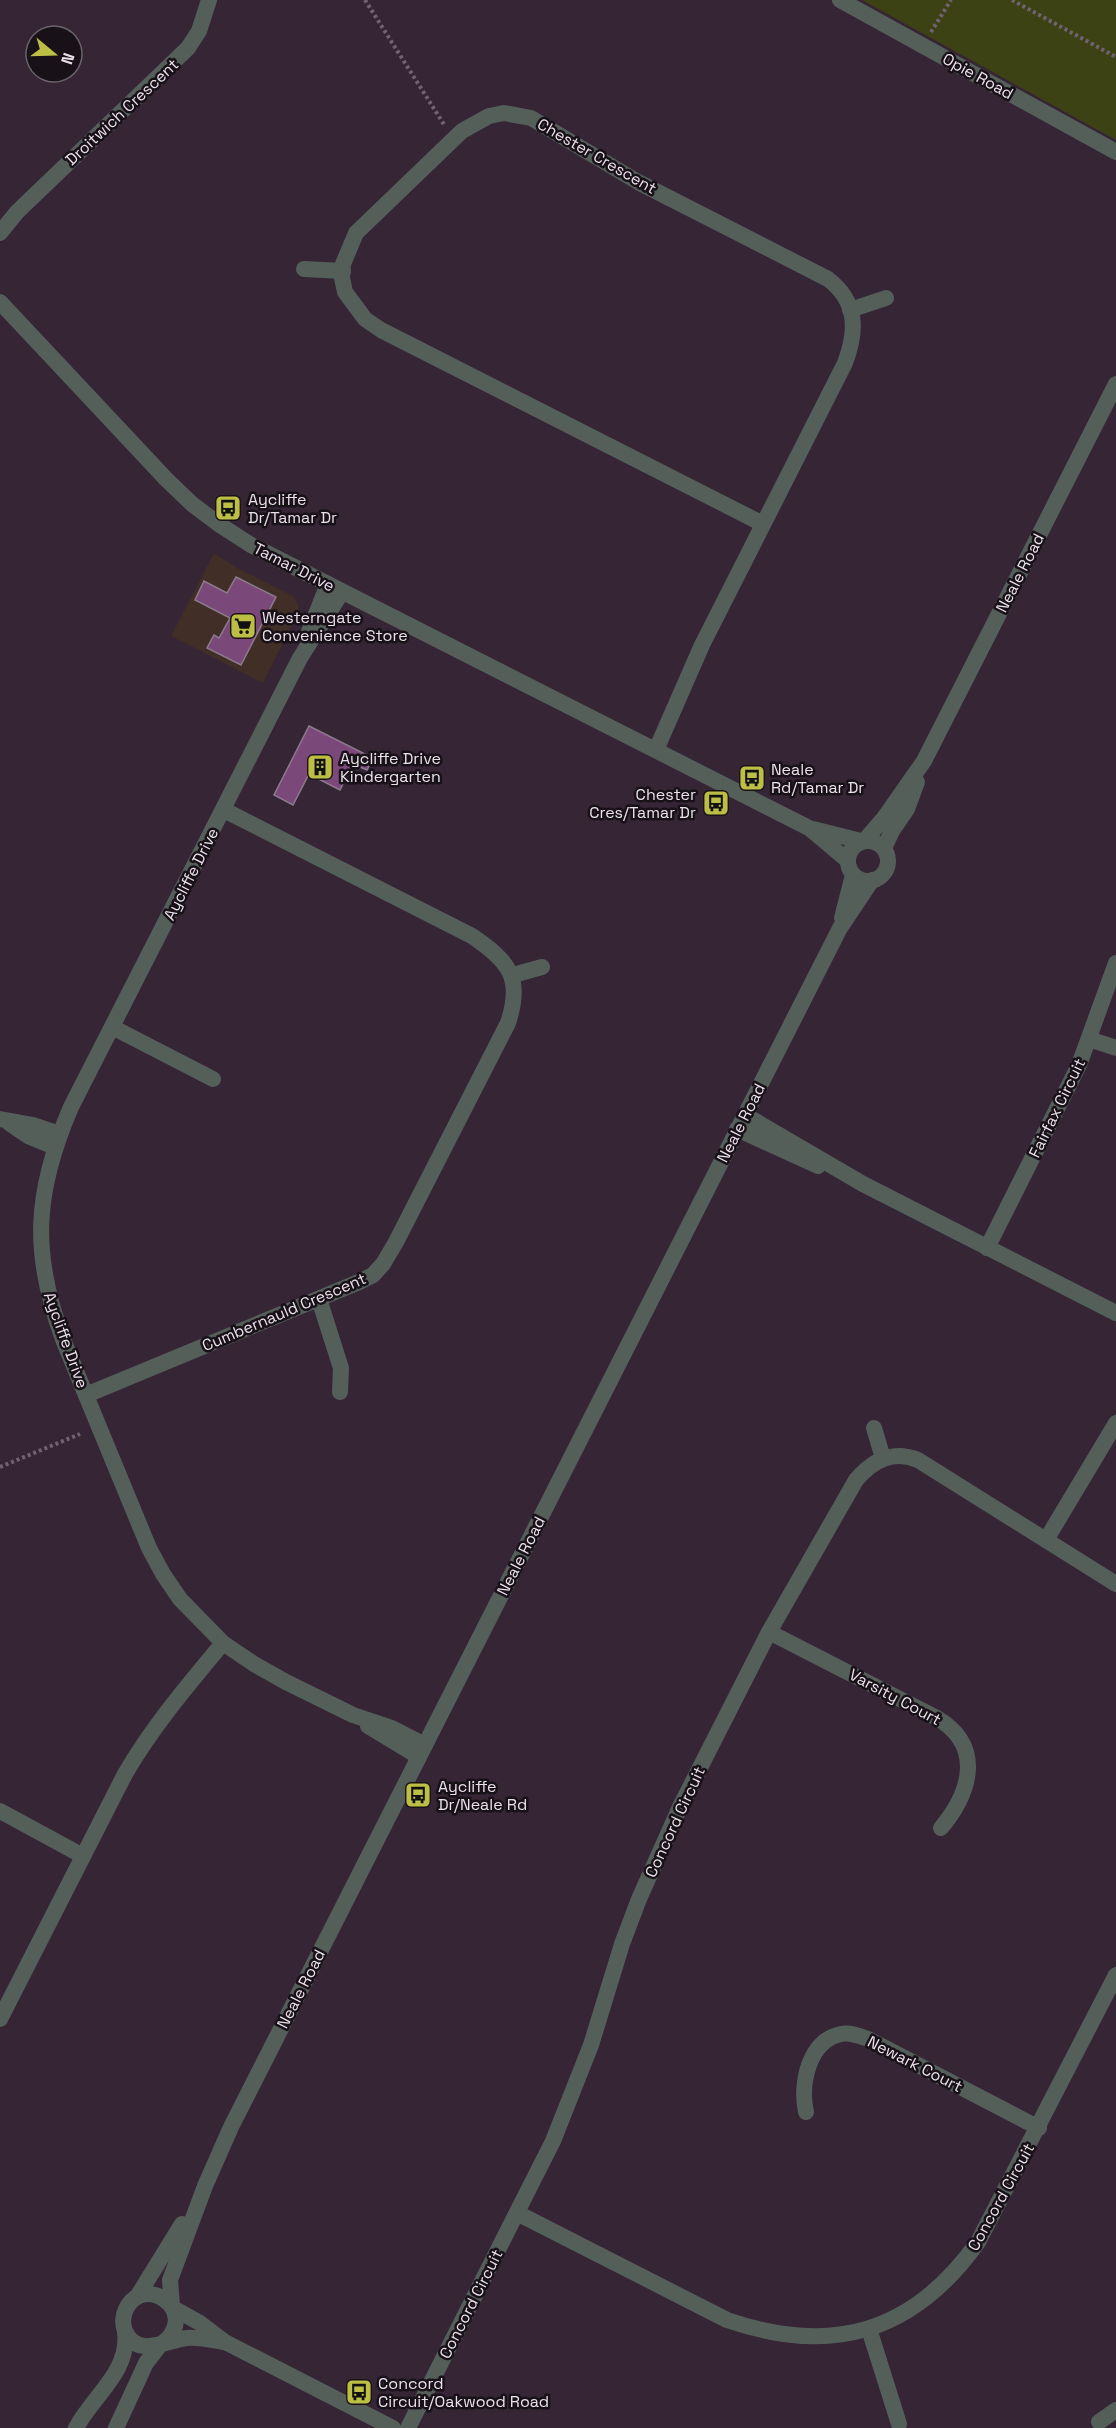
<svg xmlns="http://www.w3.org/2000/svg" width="1116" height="2428" font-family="'Space Grotesk',sans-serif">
<rect width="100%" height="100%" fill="#352535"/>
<!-- commercial -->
<polygon fill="#402e27" points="214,553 237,568 293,596 299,606 297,615 263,683 171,636"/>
<!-- green -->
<polygon fill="#3c4214" points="862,0 1116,0 1116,140"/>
<!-- building -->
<g fill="#7a497a" stroke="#8d7a8d" stroke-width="1.5">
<polygon points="236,577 276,597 241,665 207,648 214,635 219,638 230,618 195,600 204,581 227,593"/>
<polygon points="309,726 373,758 367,770 353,764 340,790 309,774 293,805 274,795"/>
</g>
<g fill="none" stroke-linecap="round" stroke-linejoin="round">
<!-- path -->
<g stroke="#716371" stroke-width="4" stroke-dasharray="3 3" stroke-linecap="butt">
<polyline points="365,0 445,126"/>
<polyline points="1012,0 1116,57"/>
<polyline points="931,32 951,0"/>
<polyline points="0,1467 80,1434"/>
</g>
<!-- minor -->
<g stroke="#555f5a" stroke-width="16">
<polyline points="840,0 1116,152"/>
<polyline points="0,233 17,212 188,48 199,31 209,0"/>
<polyline points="304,269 343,271"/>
<polyline points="850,310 886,298"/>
<path d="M342,592L300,658L71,1107C34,1193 31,1254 64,1342L149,1548L163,1574L180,1599L223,1643L254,1664L286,1682L353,1715L392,1728L425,1745"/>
<polyline points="307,637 328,584"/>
<path d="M656,750L702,645L845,363C857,331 858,302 828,279L638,182L531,118L504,113L489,116L462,131L356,233L343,264L342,278L345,292L365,319L381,330L763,524"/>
<polyline points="865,840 884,818 924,761 1116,384"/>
<polyline points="884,848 892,831 907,809 917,782"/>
<polyline points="513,975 542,967"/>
<polyline points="114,1028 213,1079"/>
<polyline points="1089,1039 1116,1048"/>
<polyline points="745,1115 863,1184 1116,1313"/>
<polyline points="0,1119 33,1125 60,1134"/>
<polyline points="9,1123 28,1136 55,1147"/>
<polyline points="737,1129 818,1166"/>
<polyline points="987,1248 1079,1065 1116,963"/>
<polyline points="319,1299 341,1368 340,1392"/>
<path d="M86,1395L359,1282L373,1275L383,1264L396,1242L508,1023C523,978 509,961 472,936L224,810"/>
<polyline points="874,1428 883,1458"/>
<polyline points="1046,1540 1116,1423"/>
<path d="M769,1632L937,1718C984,1746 971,1792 941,1828"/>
<polyline points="368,1726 419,1757"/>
<polyline points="0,1811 83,1856"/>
<path d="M0,2019L125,1774C153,1726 188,1685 223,1643"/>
<path d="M806,2112C800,2085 808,2041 841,2034C850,2032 860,2036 868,2039L1039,2128"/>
<path d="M517,2213L727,2320C832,2356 913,2333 978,2242L1116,1975"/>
<polyline points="869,2329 899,2424"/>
<polyline points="1099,2422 1116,2410"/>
<path d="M408,2428L553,2141L591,2045L622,1944L639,1899L680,1807L769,1632L856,1480C873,1460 893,1450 918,1460L1116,1584"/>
</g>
<!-- tertiary -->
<g stroke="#555f5a" stroke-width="16">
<polyline points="0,302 166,479 192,504 220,525 251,545 304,572 809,828 847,860"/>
<polyline points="813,829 861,841"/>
<circle cx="868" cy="861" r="20"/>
<polyline points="842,918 853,875"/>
<polyline points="137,2297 182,2224"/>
<polyline points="172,2306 170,2280 205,2186 231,2127 840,928 872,880"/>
<polyline points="173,2308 200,2323 225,2342 393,2428"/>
<path d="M163,2343C201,2312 144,2272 126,2309C123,2315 122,2324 125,2331C137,2359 167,2340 187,2338C199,2337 212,2340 224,2342"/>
<path d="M76,2428C93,2396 130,2371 125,2332"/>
<polyline points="116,2428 146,2363 160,2345"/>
</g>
</g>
<!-- icons -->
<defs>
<symbol id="bus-square" viewBox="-11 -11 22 22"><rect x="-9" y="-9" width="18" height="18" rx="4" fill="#bcbf43" stroke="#181118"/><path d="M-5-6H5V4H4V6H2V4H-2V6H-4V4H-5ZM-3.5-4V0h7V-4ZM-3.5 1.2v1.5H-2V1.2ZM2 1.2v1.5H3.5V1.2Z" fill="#111"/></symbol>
<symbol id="supermarket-square" viewBox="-11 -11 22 22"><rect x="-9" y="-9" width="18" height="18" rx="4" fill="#bcbf43" stroke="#181118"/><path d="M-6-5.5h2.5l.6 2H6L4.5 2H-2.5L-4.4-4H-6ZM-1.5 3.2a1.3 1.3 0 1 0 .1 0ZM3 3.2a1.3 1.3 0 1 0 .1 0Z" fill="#111"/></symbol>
<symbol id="building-square" viewBox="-11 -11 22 22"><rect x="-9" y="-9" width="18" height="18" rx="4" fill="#bcbf43" stroke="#181118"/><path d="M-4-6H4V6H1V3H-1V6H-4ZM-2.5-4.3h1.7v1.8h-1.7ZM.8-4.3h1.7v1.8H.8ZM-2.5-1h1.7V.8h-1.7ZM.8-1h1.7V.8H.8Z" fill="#111"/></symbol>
</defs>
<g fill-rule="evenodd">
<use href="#bus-square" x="213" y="493" width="30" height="30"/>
<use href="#supermarket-square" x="228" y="611" width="30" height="30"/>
<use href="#building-square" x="305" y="752" width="30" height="30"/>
<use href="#bus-square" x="737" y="763" width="30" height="30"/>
<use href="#bus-square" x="701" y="788" width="30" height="30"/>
<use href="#bus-square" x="403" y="1780" width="30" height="30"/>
<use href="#bus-square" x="344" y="2377" width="30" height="30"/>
</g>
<g text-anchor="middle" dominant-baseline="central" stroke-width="5" stroke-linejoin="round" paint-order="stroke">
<!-- street labels -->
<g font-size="16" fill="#ebe1eb" stroke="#181118">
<text transform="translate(978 76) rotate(29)">Opie Road</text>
<text transform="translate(122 112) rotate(-43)">Droitwich Crescent</text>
<text transform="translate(597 156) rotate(30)">Chester Crescent</text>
<text transform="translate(294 567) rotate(27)">Tamar Drive</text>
<text transform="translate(1020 573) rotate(-63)">Neale Road</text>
<text transform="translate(191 874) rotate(-63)">Aycliffe Drive</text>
<text transform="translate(1057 1108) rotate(-64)">Fairfax Circuit</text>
<text transform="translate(741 1123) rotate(-63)">Neale Road</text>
<text transform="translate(284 1312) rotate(-23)">Cumbernauld Crescent</text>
<text transform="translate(66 1340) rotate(70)">Aycliffe Drive</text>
<text transform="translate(521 1556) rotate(-63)">Neale Road</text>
<text transform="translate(895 1697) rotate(28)">Varsity Court</text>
<text transform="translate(675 1822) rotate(-65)">Concord Circuit</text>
<text transform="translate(301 1989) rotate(-63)">Neale Road</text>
<text transform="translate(915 2064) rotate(27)">Newark Court</text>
<text transform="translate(1001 2197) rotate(-61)">Concord Circuit</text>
<text transform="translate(471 2304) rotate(-63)">Concord Circuit</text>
</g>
<!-- poi labels -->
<g font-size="16" fill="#ebe1eb" stroke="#181118" text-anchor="start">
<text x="248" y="499">Aycliffe<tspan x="248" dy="18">Dr/Tamar Dr</tspan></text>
<text x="262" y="617">Westerngate<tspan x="262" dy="18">Convenience Store</tspan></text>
<text x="340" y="758">Aycliffe Drive<tspan x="340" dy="18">Kindergarten</tspan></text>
<text x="771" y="769">Neale<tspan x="771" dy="18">Rd/Tamar Dr</tspan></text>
<text x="696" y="794" text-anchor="end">Chester<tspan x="696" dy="18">Cres/Tamar Dr</tspan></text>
<text x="438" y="1786">Aycliffe<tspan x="438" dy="18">Dr/Neale Rd</tspan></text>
<text x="378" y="2383">Concord<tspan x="378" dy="18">Circuit/Oakwood Road</tspan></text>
</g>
</g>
<!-- north arrow -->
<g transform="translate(54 54) rotate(109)"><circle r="28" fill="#181118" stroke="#6c646c" stroke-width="1.5"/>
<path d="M0-4.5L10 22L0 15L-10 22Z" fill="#bcbf43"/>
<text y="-9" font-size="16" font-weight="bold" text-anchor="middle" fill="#ebe1eb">N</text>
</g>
</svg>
